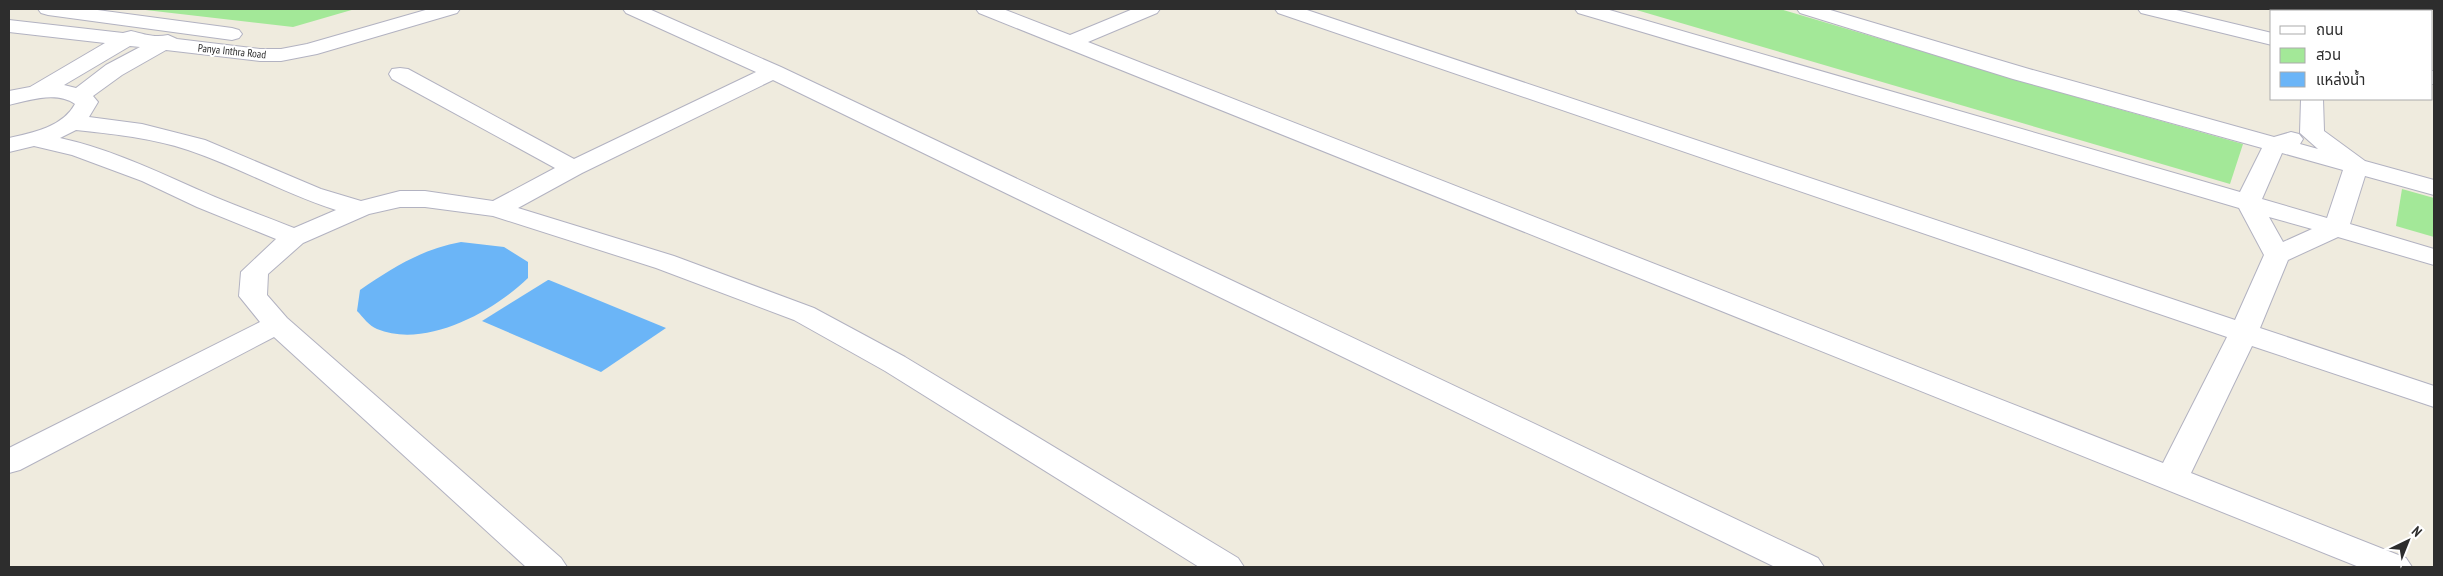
<svg xmlns="http://www.w3.org/2000/svg" width="2443" height="576" font-family="'PT Sans Narrow','Noto Sans Thai',sans-serif">
<rect width="100%" height="100%" fill="#efebde"/>
<!-- green -->
<g fill="#a3e898">
<polygon points="137,9 355,9 293,27"/>
<polygon points="1633,9 1780,9 2090,101 2243,144 2230,184"/>
<polygon points="2402,189 2434,198 2434,237 2396,226"/>
</g>
<!-- water -->
<g fill="#6bb5f7">
<path d="M461,242L504,247L528,262V278C493,312 425,349 377,329C369,326 363,317 357,311L360,290C392,268 422,249 461,242Z"/>
<polygon points="548,280 549,280 666,328 601,372 482,321"/>
</g>
<g fill="none" stroke-linecap="round" stroke-linejoin="round">
<defs>
<g id="street">
<polygon points="38,9 90,9 232,28 239,30 242,34 239,38 232,40 48,15 41,13"/>
<path d="M429,9H460L457,13L317,54L281,61H260L166,50L122,75L93,96L98,102L89,117L142,124L205,140L321,189L361,201L400,191H425L493,201L555,168L392,79L389,74L392,69L400,68L408,69L574,159L756,72L626,13L623,9H649L781,67L1818,558L1824,567H1775L773,80L582,173L518,208L674,256L814,308L905,357L1238,558L1244,567H1199L885,371L794,320L656,268L493,216L425,207H400L369,214L303,243L268,274L267,295L287,318L561,558L567,567H526L274,337L20,470L9,473V448L260,322L239,296L241,272L276,239L197,207L142,181L72,155L34,146L9,152V138C32,133 63,127 75,104C57,91 29,100 9,105V91L30,87L105,43L9,32V20L123,33L131,31C144,34 154,38 168,35L177,39L260,49H281L307,44ZM130,46L140,47L106,65L76,88L64,85ZM76,130C114,134 152,138 188,150C239,167 285,194 336,210L294,228C267,217 241,208 215,197C164,175 115,150 60,138Z"/>
<path d="M976,9H1003L1070,35L1133,9H1160L1157,13L1088,42L2163,463L2227,337L1278,13L1275,9H1304L2235,320L2264,255L2239,208L1578,13L1575,9H1606L2240,192L2262,148L2013,79L1800,13L1797,9H1827L2029,69L2274,137L2291,132L2299,134L2303,139L2300,144L2318,149L2300,133L2301,99H2323L2324,131L2365,161L2434,180V195L2365,176L2350,224L2434,249V265L2338,237L2288,260L2260,328L2434,386V407L2252,346L2191,473L2406,558L2412,567H2359L979,13ZM2282,153L2343,170L2327,218L2262,199ZM2269,217L2312,229L2283,242Z"/>
<polygon points="2138,9 2172,9 2272,33 2272,45 2141,13"/>
<rect x="2432" y="71" width="2" height="13"/>
</g>
</defs>
<!-- street casing -->
<use href="#street" stroke="#b2b2c1" stroke-width="2"/>
<!-- street -->
<use href="#street" fill="#fff" fill-rule="evenodd"/>
</g>
<g text-anchor="middle" dominant-baseline="central" stroke-width="4" stroke-linejoin="round" paint-order="stroke">
<!-- far-street labels -->
<g font-size="11" fill="#2d2d2d" stroke="#fff">
<text transform="translate(232 51) rotate(6)">Panya Inthra Road</text>
</g>
</g>
<!-- border -->
<rect width="2443" height="576" fill="none" stroke="#2d2d2d" stroke-width="20"/>
<!-- legend -->
<rect x="2270" y="10" width="162" height="90" fill="#ffffff" stroke="#ababab"/>
<rect x="2280" y="26" width="25" height="8" fill="#ffffff" stroke="#ababab"/>
<text x="2316" y="35" font-size="15" fill="#2d2d2d">ถนน</text>
<rect x="2280" y="48" width="25" height="15" fill="#a3e898" stroke="#ababab"/>
<text x="2316" y="60" font-size="15" fill="#2d2d2d">สวน</text>
<rect x="2280" y="72" width="25" height="15" fill="#6bb5f7" stroke="#ababab"/>
<text x="2316" y="85" font-size="15" fill="#2d2d2d">แหล่งน้ำ</text>
<!-- north arrow -->
<g transform="translate(2408 541) rotate(43)" stroke="#ffffff" stroke-width="4" paint-order="stroke">
<path d="M0-4L9 19L0 12L-9 19Z" fill="#2d2d2d"/>
<text y="-8" font-size="14" font-weight="bold" text-anchor="middle" fill="#2d2d2d">N</text>
</g>
</svg>
